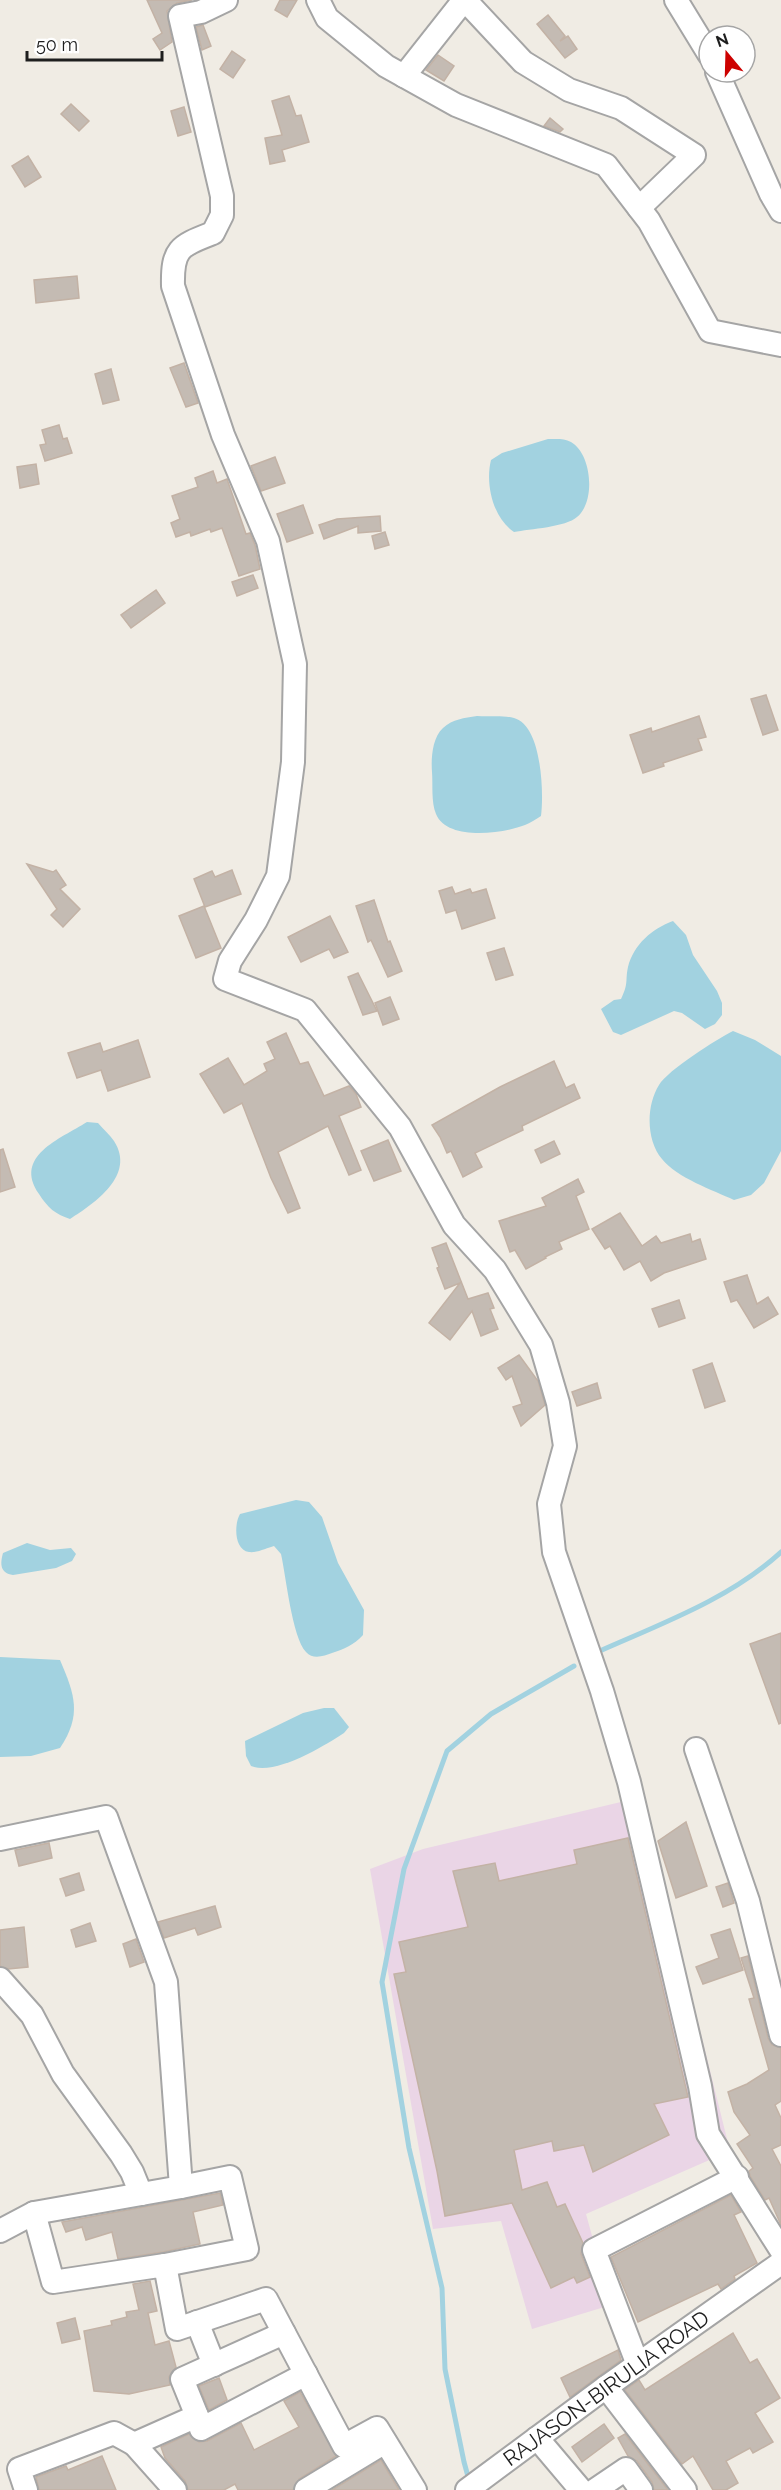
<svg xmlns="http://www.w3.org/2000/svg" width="781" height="2490" font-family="Raleway,sans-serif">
<rect width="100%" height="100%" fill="#f0ece4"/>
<!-- industrial -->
<polygon fill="#ead5e6" points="642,1797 730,2151 586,2214 611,2305 532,2329 501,2221 433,2229 370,1869 423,1849"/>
<!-- water -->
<g fill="#a2d2e0">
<path d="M548,439C556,439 564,438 571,442C592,454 596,502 577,517C566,527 530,529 514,532C493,518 485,484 491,460L502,453Z"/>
<path d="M477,716C489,717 503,715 514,718C542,725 544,794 541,816C536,819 530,823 525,825C502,834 447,841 436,814C431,802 433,785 432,772C431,759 432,738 443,728C453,719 464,718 477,716Z"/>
<path d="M673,921L686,935L693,955L717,991L722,1003V1015L715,1024L705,1029L682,1013L674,1011L621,1035L613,1032L601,1009L614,1000L621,999C629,983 625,981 628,967C634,944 652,929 673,921Z"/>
<path d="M733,1031L755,1040L781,1056V1151L764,1183L751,1195L734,1200C713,1190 677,1178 662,1159C646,1140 646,1106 659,1085C668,1070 717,1039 733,1031Z"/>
<path d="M87,1122L98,1123C103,1129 110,1135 114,1141C136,1175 95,1203 70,1219C55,1214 48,1208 39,1194C13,1156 60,1139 87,1122Z"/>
<path d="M296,1500L309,1502L322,1517L338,1563L364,1610L363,1635C354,1645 344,1649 332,1653C324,1656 313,1660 306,1652C292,1637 286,1576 281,1554L274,1546C267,1548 257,1553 249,1552C234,1550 234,1524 240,1514Z"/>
<path d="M27,1543L50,1550L71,1548L76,1554L72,1561L56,1568L13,1575C0,1573 0,1564 3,1553Z"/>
<path d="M0,1657L60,1660C75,1695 82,1715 60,1748L31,1756L0,1757Z"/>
<path d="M324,1708H334L349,1727L344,1733C324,1746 275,1776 251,1766L246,1756L245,1741L303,1713Z"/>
</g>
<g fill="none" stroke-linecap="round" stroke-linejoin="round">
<!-- stream -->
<g stroke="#a2d2e0" stroke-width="5">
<path d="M602,1650C663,1623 731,1598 781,1552"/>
<polyline points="469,2480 464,2462 445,2369 442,2288 409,2148 382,1982 404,1869 447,1751 491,1714 574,1666"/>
</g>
</g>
<!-- building -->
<g fill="#c4bbb3" stroke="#c3b2a5" stroke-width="1.5">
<polygon points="147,0 192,0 177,3 167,11 172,42 160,50 153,39 162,33"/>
<polygon points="280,0 297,0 287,17 275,10"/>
<polygon points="548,15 565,36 560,41 568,36 577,49 565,58 537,24"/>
<polygon points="203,25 211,46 202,50 196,27"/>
<polygon points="232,51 245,60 233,78 220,69"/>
<polygon points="438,55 454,66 444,81 426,70"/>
<polygon points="289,96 296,116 301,115 309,142 282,150 285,161 270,164 265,138 282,135 272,101"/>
<polygon points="71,104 89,121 79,131 61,114"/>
<polygon points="184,107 191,132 178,136 171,111"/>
<polygon points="550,118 563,129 560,132 544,126"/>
<polygon points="28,156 41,177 25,187 12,166"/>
<polygon points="77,276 79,298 36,303 34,280"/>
<polygon points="184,363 198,403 186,407 170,368"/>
<polygon points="111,369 119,400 103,404 95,374"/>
<polygon points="59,425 63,439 67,438 72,453 45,461 40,445 46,444 42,430"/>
<polygon points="275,457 285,483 261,491 251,466"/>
<polygon points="36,464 39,484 20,488 17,467"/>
<polygon points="213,471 217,483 227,479 246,534 250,533 255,545 260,569 239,576 222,528 211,532 210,529 191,536 190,532 176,537 171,523 180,519 172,496 198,487 195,478"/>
<polygon points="303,505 313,533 287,542 277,514"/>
<polygon points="380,516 381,531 358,533 358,526 324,539 319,525 337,519"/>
<polygon points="385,532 389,545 375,549 372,536"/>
<polygon points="253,575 258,588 237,596 232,582"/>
<polygon points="156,590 165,603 131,628 121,615"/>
<polygon points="766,695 778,730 763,735 751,699"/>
<polygon points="699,716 706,737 698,739 702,750 663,763 664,766 643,773 630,735 651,728 652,732"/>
<polygon points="27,864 53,872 56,870 66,885 60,889 80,909 63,927 51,915 57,909"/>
<polygon points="232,870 241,894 205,907 194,879 212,871 215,877"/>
<polygon points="452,887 455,894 470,889 472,893 486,889 495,918 462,929 456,910 446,913 439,891"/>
<polygon points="374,900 388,942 390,941 402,971 388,977 371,940 368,942 356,906"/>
<polygon points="204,906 221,948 196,958 179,916"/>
<polygon points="330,916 348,952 334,958 329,949 301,962 288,937"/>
<polygon points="504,948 513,975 496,980 487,953"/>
<polygon points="358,973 377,1011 363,1015 348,977"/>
<polygon points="390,997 399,1019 383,1025 375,1003"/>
<polygon points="286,1033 300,1064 308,1062 324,1096 349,1086 356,1094 361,1107 339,1116 361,1170 349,1175 328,1126 278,1152 300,1208 288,1213 271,1178 242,1103 224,1113 200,1074 228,1058 244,1085 267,1071 264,1064 275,1059 267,1042"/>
<polygon points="138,1040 150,1077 108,1091 101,1070 77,1078 68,1053 100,1043 103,1052"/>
<polygon points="554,1061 566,1088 574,1084 580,1098 522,1126 523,1130 475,1153 482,1167 463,1177 451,1151 447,1153 440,1137 432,1125 500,1087"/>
<polygon points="388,1140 401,1171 374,1181 361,1151"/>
<polygon points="554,1141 560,1154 541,1163 535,1150"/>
<polygon points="3,1149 15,1187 0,1192 0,1150"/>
<polygon points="578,1179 584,1192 576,1196 589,1229 559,1242 562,1249 545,1257 546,1258 526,1269 515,1250 510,1252 499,1221 546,1206 542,1198"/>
<polygon points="620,1213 642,1246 656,1236 661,1243 690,1234 692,1242 700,1239 706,1259 664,1273 651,1281 640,1261 624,1270 610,1246 605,1249 592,1229"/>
<polygon points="446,1243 468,1299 488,1293 494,1308 490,1309 498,1329 481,1336 472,1311 450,1340 429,1323 460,1283 445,1289 437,1268 439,1267 432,1248"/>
<polygon points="747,1275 757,1304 768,1297 778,1314 754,1328 737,1300 731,1302 724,1282"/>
<polygon points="679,1300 685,1318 659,1327 652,1309"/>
<polygon points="519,1355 538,1381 545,1405 521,1426 513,1407 522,1404 512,1376 506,1380 498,1368"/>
<polygon points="712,1363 725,1401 705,1408 693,1370"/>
<polygon points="597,1383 601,1398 577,1406 572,1392"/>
<polygon points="781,1633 781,1723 779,1724 750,1644"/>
<polygon points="686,1822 707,1886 676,1898 658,1841"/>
<polygon points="628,1838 688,2097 654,2104 669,2135 593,2172 584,2145 554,2151 552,2141 514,2150 522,2190 547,2182 557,2207 565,2204 583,2243 581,2254 590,2277 577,2283 574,2277 551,2288 512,2203 445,2216 437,2171 394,1974 406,1972 399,1942 468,1927 453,1871 495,1863 499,1881 577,1864 574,1850"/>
<polygon points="49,1843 52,1858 19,1866 15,1850"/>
<polygon points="79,1873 84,1890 66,1896 60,1879"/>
<polygon points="728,1883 734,1903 723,1907 716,1887"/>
<polygon points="215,1906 221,1927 198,1935 195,1928 164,1938 158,1922"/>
<polygon points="90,1923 96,1941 76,1947 71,1930"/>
<polygon points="24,1927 28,1967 8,1969 0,1966 0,1930"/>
<polygon points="730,1929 743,1970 703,1984 696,1967 719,1958 711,1935"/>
<polygon points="136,1939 144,1962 130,1967 123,1944"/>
<polygon points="748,1956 768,2038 772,2045 781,2048 781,2101 775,2105 781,2118 781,2145 772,2149 781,2166 781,2225 769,2198 765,2200 750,2176 749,2171 753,2168 737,2144 750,2135 734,2112 728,2092 747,2084 769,2070 749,1999 754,1998 741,1958"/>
<polygon points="220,2193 223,2205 193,2212 200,2244 163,2252 118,2259 112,2232 86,2240 82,2227 66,2232 62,2222"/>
<polygon points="731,2195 741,2212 734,2215 757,2263 734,2276 735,2279 721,2289 718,2284 638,2322 611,2257"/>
<polygon points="150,2281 157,2311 148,2313 155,2345 169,2341 176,2367 169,2377 170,2385 129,2394 94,2391 84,2331 112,2325 111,2321 127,2317 126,2312 139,2310 133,2284"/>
<polygon points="75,2318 80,2339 62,2343 57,2323"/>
<polygon points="733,2333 750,2363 757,2359 780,2398 755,2413 773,2442 753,2453 750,2448 726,2461 738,2483 726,2490 713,2490 693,2456 682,2464 625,2390 639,2380 645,2390"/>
<polygon points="618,2350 621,2360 570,2397 561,2378"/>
<polygon points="219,2378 227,2400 209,2410 199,2386"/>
<polygon points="300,2392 336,2456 299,2479 293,2490 238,2490 235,2484 224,2490 188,2490 185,2481 165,2458 161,2447 189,2434 199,2442 207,2441 241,2423 254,2450 299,2427 284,2401"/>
<polygon points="604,2424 614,2438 582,2462 572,2447"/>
<polygon points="625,2434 668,2490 654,2490 652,2482 637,2461 628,2456 618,2438"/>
<polygon points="102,2456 116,2490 39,2490 36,2477 66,2466 68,2470"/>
<polygon points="381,2460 399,2490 332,2490"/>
</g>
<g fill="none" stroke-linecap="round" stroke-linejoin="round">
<defs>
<g id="minor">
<path d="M226,0L201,12L180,16L222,196V215L213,233C180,246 172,248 173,286L223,435L268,541L295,664L293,762L278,876L256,920L230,961L225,979L305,1010L400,1127L454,1225L495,1270L541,1345L558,1403L565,1446L549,1504L554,1552L602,1691L629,1782L700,2086L708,2134L781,2250"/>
<polyline points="318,0 327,18 386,66 456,105 606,165 649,221 710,331 781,345"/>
<polyline points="465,0 523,62 569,90 621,108 694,155 639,208"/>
<polyline points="676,0 709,54"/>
<polyline points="717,72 771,194 781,211"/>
<polyline points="404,76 464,0"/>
<polyline points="696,1749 748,1901 781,2035"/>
<polyline points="0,1839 106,1817 166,1982 181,2187 34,2213 0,2231"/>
<polyline points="0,1979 32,2015 63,2074 121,2154 132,2172 141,2194"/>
<polyline points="34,2213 53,2282 165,2265 177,2329 266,2299 344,2446 377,2428 415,2490"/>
<polyline points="165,2265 247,2249 230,2177 181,2187"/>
<polyline points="197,2322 214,2365"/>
<polyline points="638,2365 594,2250 737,2177"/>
<polyline points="606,2387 685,2490"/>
<polyline points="197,2416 201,2429 306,2374"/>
<polyline points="537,2438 581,2490"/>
<polyline points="26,2490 19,2469 114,2433 134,2444"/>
<polyline points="175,2490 134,2444 197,2416 182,2379 284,2333"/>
<polyline points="306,2490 385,2442"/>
<polyline points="467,2490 606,2387 781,2263"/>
<polyline points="595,2490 626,2469 641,2490"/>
</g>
</defs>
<!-- minor casing -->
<use href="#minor" stroke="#a5a5a5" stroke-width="26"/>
<!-- minor -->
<use href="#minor" stroke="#fff" stroke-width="22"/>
</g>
<g text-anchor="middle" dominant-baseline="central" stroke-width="4.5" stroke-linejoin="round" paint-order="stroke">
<!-- street labels -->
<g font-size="21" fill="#1e1e1e" stroke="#fff">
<text transform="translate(606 2388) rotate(-36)">RAJASON-BIRULIA ROAD</text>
</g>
</g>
<!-- north arrow -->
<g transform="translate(727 54) rotate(341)"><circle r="28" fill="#ffffff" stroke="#a5a5a5" stroke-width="1.5"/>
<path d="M0-4.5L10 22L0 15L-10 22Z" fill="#cd0100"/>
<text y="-9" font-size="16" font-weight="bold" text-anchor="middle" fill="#1e1e1e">N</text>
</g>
<!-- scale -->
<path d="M27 51v9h135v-9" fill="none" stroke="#1e1e1e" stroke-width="3"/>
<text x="36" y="51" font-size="18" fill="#1e1e1e" stroke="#ffffff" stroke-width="4.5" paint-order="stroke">50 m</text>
</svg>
